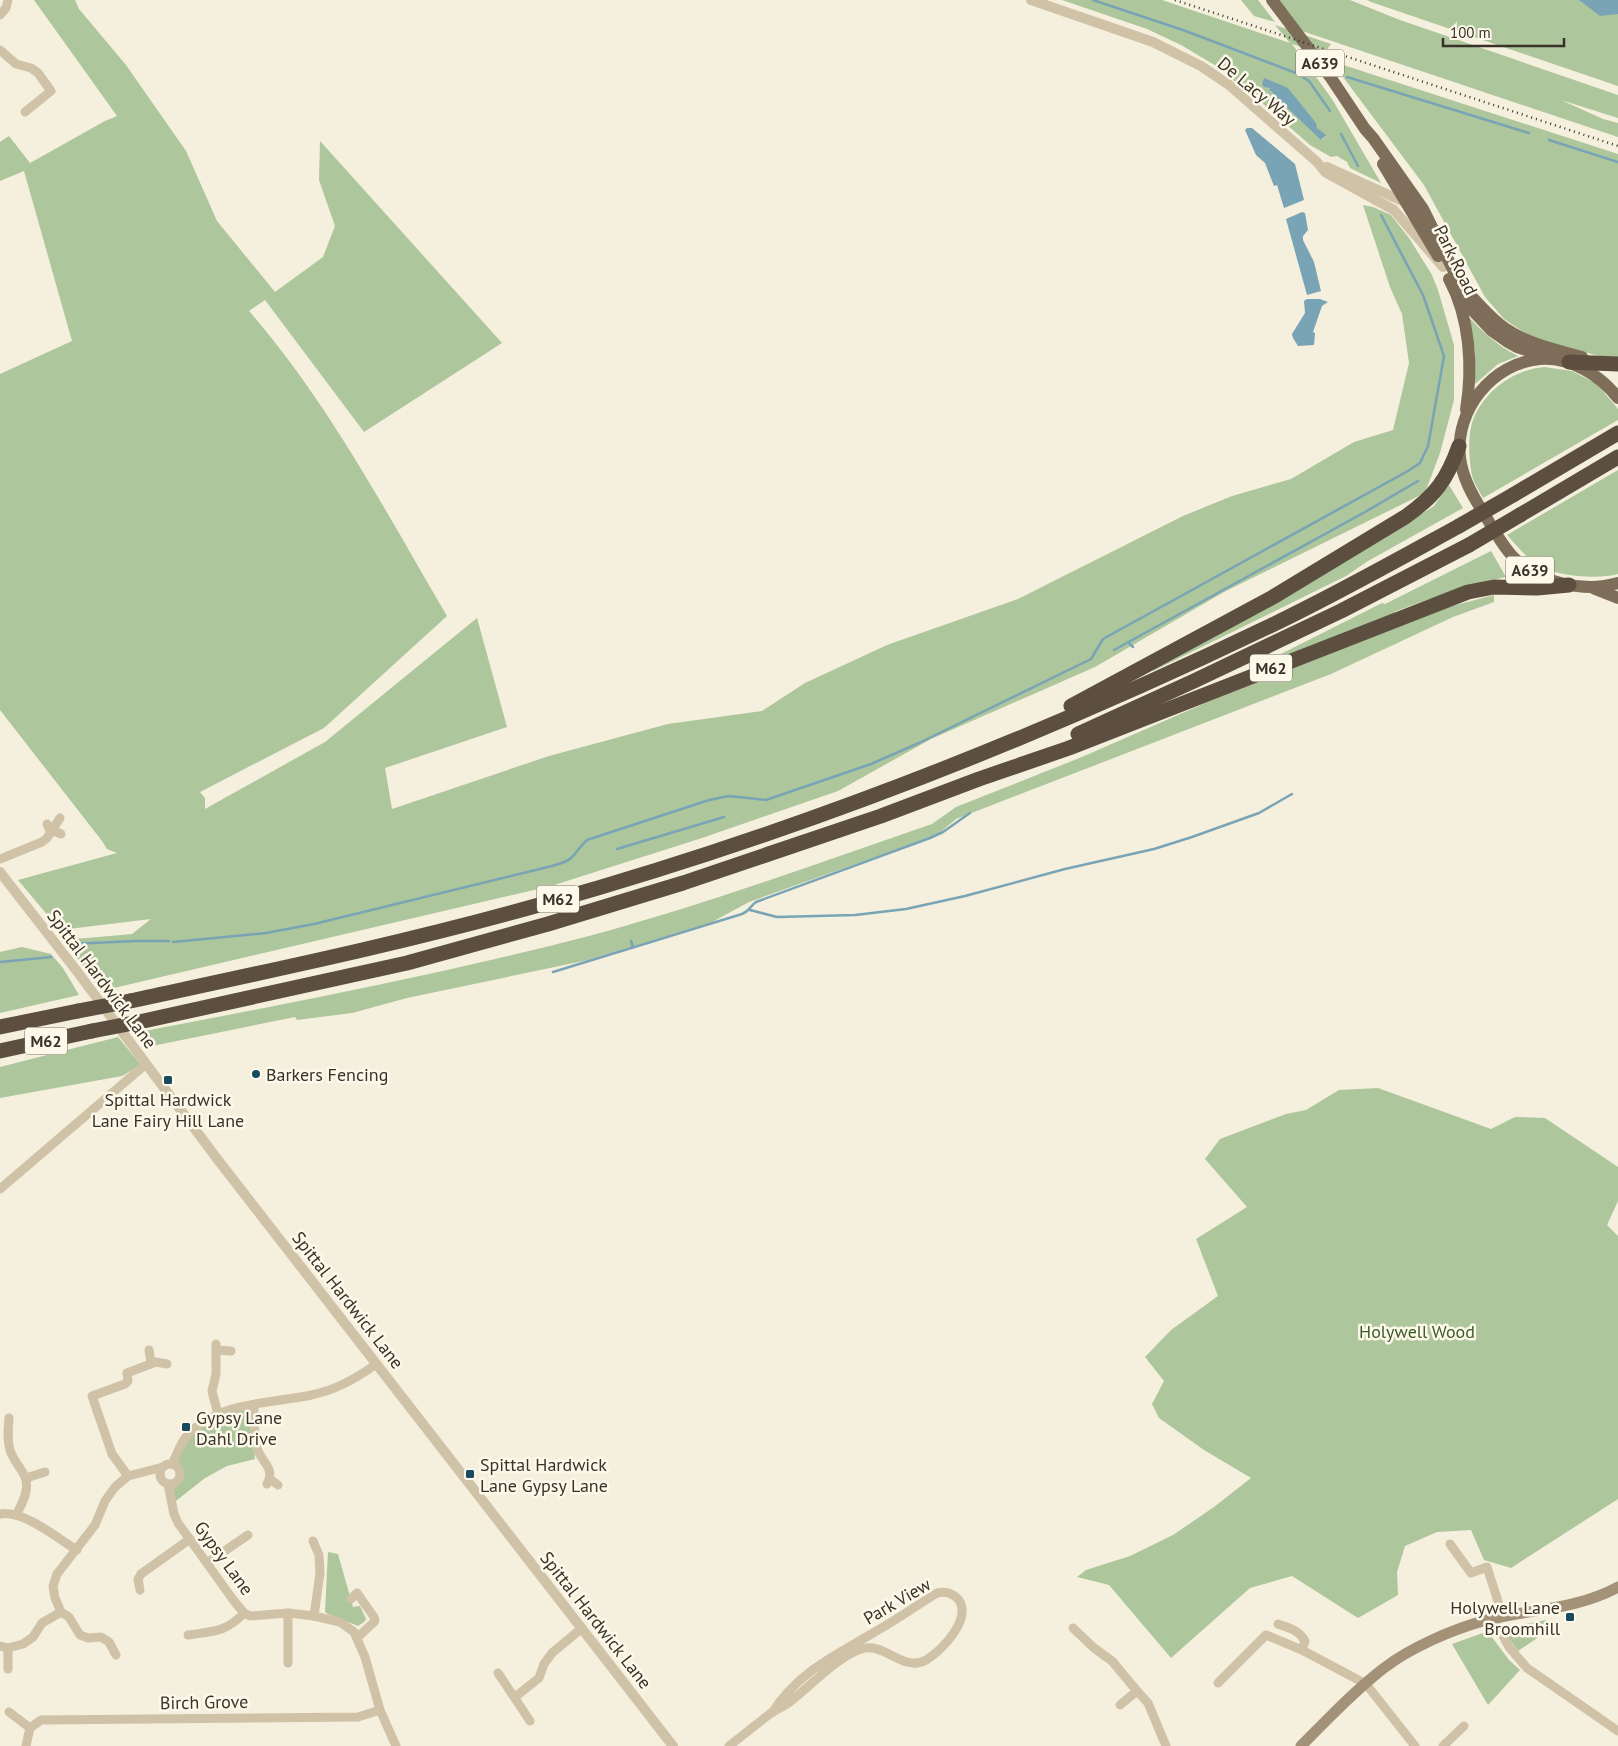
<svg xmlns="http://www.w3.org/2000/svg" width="1618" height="1746" font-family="'PT Sans',sans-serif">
<rect width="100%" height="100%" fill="#f5efdd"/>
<!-- green -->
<g fill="#adc69b" fill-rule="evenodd">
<path d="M34,0H75L79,9L126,65L186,151L217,221L275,292L323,257L335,226L319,180L320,141L502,343L364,432L265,300L249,311C328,402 386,512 447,616L324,728L200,792L205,798V809L325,742L477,618L507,727L385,768L392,809L549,756L668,724L762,711L805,683L887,645L1018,599L1183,516L1232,496L1291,479L1354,442L1393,430L1409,363L1402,314L1390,287L1363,205L1373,207L1391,215L1409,238L1432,275L1438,290L1454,345V400L1440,453L1425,493L1224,592L1095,667L931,739L838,791L702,838L551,886L101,991L64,940L132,934L151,919L60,930L18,880L117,853L107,849L102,841L0,710V374L72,341L24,171L0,181V142L9,136L30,163L105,121L117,116Z"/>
<path d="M1062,0H1162L1290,43L1275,25L1331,44L1324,54L1292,44L1332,99L1381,183L1350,168L1347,162L1337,156L1331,157L1310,145L1246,89L1227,76L1228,73L1181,45L1147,29ZM1268,87L1288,88L1317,128L1325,136L1322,140Z"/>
<polygon points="1241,0 1258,0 1275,22 1254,16"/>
<polygon points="1279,0 1350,0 1400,20 1618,95 1618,118 1561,100 1603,119 1618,123 1618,137 1302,31"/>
<polygon points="1367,0 1618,0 1618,86 1371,2"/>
<polygon points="1331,61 1618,154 1618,357 1603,357 1534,339 1504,319 1485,297 1424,185"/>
<path d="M1468,316C1484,333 1496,345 1518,356L1498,364L1474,385L1475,352Z"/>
<path d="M1544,367L1572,371L1597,384L1618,409V420L1483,498C1478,489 1472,480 1471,470C1469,456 1468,436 1472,423C1482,393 1512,370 1544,367Z"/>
<path d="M1618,470V574C1598,580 1555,576 1537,565C1526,557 1516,545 1507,535Z"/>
<polygon points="1449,485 1463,508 1368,561 1346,576 1153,671 1152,669 1317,579 1434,506"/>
<path d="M1491,551L1506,577C1467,585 1431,598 1394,612L1396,614L1235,677L1382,603L1385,604Z"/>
<path d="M1494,595V602L1453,617L1331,674L956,819L937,835L749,902L712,922L588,960L407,998L352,1013L297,1020L295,1017L147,1047L134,1033C286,1004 439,975 589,936C705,905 818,863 932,824L956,807L1082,757L1210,701L1452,606Z"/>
<polygon points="22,947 51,954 63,968 79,995 0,1013 0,952"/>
<polygon points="118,1037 141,1065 122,1076 0,1098 0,1067"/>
<polygon points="1378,1088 1491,1129 1515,1117 1545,1118 1618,1167 1618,1201 1607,1225 1618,1236 1618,1499 1511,1568 1484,1560 1471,1530 1437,1532 1405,1546 1397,1572 1398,1595 1358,1618 1292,1576 1250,1588 1171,1658 1109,1585 1077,1577 1086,1570 1130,1556 1173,1535 1214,1507 1251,1478 1204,1450 1159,1418 1152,1404 1164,1381 1145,1357 1171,1330 1218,1296 1196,1239 1247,1207 1205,1159 1220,1139 1286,1114 1306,1110 1339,1090"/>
<path d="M251,1405L255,1459L227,1466L205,1478L172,1504L171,1484C182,1481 184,1471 175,1465L182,1443L208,1419Z"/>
<polygon points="328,1552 338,1554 353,1607 360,1606 366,1619 364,1622 358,1626 328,1614 325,1612"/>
<polygon points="1546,1620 1549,1630 1518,1651 1507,1636 1510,1628 1514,1626"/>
<polygon points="1483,1633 1491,1636 1509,1660 1520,1670 1488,1705 1452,1644"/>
</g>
<!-- water -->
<g fill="#79a4b5">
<polygon points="1579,0 1618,0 1618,14 1600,16"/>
<polygon points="1264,78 1288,88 1316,123 1317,128 1326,135 1321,140 1273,94 1272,91 1269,91 1270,88 1264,87 1262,84"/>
<polygon points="1247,128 1252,128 1295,164 1304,200 1284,208 1277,185 1274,186 1265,163 1256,155 1245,130"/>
<polygon points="1302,212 1305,213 1308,230 1303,236 1303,240 1314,262 1321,291 1307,295 1286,219"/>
<polygon points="1307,299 1320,299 1328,302 1322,306 1313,332 1315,333 1314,345 1298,346 1293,338 1292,334 1305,313 1304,301"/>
</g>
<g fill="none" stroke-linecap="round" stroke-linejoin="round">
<!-- stream -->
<g stroke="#79a4b5" stroke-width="2.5">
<polyline points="1093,0 1183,30 1296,73 1309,81 1330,111"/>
<polyline points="1347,77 1529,133"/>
<polyline points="1341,134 1358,166"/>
<polyline points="1549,140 1618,162"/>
<polyline points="1128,642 1133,647"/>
<polyline points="1114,650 1365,512 1418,481"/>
<polyline points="617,849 724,817"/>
<polyline points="750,910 777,917 817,916 855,915 906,909 965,896 1065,869 1154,849 1192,837 1259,813 1292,794"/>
<polyline points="631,941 633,947"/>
<path d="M173,942L266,933L314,924L552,866C578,859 571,855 587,840L709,800L729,796L766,800L871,764L919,743L1091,659L1103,639L1408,471L1420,463L1428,446L1444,356L1423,295L1381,215"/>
<polyline points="71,944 135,941 169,941"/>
<polyline points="0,962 51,957"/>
<path d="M553,972L742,914C750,911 750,906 756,902L930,838L943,832L970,813"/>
</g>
<!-- minor -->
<g stroke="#cfc2a7" stroke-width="9">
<polyline points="0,15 6,8 8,0"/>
<polyline points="0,50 16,64 31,68 38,73 51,91 25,112"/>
<polyline points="47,824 49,829 61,834"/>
<polyline points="0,859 42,842 47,838 60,818"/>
<polyline points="0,1189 146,1064"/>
<polyline points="216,1344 216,1374 212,1391 218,1414"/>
<polyline points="149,1350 151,1363"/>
<polyline points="217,1350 231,1351"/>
<path d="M254,1405C254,1419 254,1435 257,1448C261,1462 276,1468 267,1484"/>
<path d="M9,1418C8,1429 7,1440 10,1450C13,1460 21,1468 25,1477C30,1490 22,1504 16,1515"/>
<circle cx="170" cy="1474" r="10"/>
<path d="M172,1464C177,1455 180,1444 186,1437C216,1401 270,1404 311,1395C336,1390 356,1379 376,1364"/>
<polyline points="128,1476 112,1454 92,1396 125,1384 128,1381 127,1373 156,1362 167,1364"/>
<polyline points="26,1478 45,1472"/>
<polyline points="270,1479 278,1485"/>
<polyline points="168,1484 174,1514 178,1523 234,1601 244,1613 250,1616 288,1613 314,1616 340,1622 354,1632 365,1657 380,1710 396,1746"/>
<path d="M0,1514C24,1510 57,1538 77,1550"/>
<polyline points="313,1541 319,1555 320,1573 314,1616"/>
<polyline points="1450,1544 1471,1573 1487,1567 1503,1617"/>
<polyline points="207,1563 248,1535"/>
<polyline points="140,1590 138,1579 141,1574 190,1539"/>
<polyline points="351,1599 357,1593 374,1617 375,1621 357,1638"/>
<polyline points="288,1613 288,1663"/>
<polyline points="1494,1619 1509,1647 1527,1668 1618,1731"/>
<path d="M1278,1624C1289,1628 1299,1630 1305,1641L1302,1650"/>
<polyline points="1073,1628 1094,1648 1112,1661 1137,1691 1120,1705"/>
<path d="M188,1635C213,1631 225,1633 244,1613"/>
<polyline points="0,1646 8,1648 23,1644 33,1637 42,1623 61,1612"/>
<polyline points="116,1655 109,1642 101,1637 88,1638 80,1635 69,1617 61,1612 55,1598 53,1586 57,1574 95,1525 105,1501 115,1487 128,1476 163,1467"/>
<polyline points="8,1669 8,1648"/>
<polyline points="498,1673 530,1721"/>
<polyline points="1218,1683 1266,1635 1302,1650 1366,1684 1415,1746"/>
<polyline points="1137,1691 1148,1703 1166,1746"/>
<polyline points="515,1697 539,1678 544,1664 552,1653 582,1628"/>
<polyline points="9,1712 30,1728"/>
<polyline points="26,1746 30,1728 41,1720 358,1717 380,1710"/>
<path d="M729,1746C743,1735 757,1724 771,1713C777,1709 785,1706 791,1701C810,1686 839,1656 861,1649C884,1641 903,1673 926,1660C942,1651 973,1618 958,1599C952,1593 946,1591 937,1593C916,1606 895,1621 873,1633C834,1656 797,1673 772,1713"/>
<polyline points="1443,1746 1464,1726"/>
</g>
<!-- tertiary -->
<g stroke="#cfc2a7" stroke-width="10">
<polyline points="1031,0 1153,42 1201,66 1229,85 1317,162 1325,172 1394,210 1443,267"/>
<polyline points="1327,167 1409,204"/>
<polyline points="0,872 76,970 218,1160 673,1746"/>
</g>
<!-- secondary -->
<path stroke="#a39178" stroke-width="11" d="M1301,1746C1327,1720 1354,1691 1384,1668C1410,1648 1451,1630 1483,1621C1528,1609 1576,1610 1618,1587"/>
<!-- primary -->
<g stroke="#7e6d58" stroke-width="12">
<polyline points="1272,0 1331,78 1365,129 1373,138 1423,209 1474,312 1491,330 1508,342 1517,347 1551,358"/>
<polyline points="1383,164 1438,256"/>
<path d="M1449,279C1470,318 1473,367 1466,410"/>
<path d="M1469,294C1481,306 1492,320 1506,329C1528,344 1557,350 1582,357"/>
<path d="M1618,398C1600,375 1571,357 1540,359C1493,363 1455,409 1460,457C1462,477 1472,495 1483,512C1493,528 1502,546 1515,559C1541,583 1584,593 1618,583"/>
<polyline points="1595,589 1618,598"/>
</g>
<!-- motorway -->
<g stroke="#5c4f3f" stroke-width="15">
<polyline points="1569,362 1618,364"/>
<polyline points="1513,495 1618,433"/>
<polyline points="1520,515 1618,457"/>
<path d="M1071,706L1273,597L1405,517C1435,496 1447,480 1459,446"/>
<polyline points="1078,734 1194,681 1341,611 1469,545"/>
<path d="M130,1001C269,971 409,942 546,903C795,833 1037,738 1270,626C1335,595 1397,560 1459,526"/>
<polyline points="139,1022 407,963 548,924 683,883 881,816 979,779 1069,748 1468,592 1494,587 1537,588 1569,585"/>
<polyline points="0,1027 78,1011"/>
<polyline points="0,1051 92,1031"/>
</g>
<!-- rail -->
<polyline stroke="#3a3228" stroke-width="2.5" stroke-dasharray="1 4" stroke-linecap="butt" points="1175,0 1618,146"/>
<!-- motorway-bridge -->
<g stroke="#5c4f3f" stroke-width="15">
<polyline points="1459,526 1513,495"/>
<polyline points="1469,545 1520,515"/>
<polyline points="78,1011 130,1001"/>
<polyline points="92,1031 139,1022"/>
</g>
</g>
<!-- markers -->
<g fill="#194b60" stroke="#fcf8ea" stroke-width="2">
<circle cx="256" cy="1074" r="5"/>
<rect x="163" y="1075" width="10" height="10" rx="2.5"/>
<rect x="181" y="1422" width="10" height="10" rx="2.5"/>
<rect x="465" y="1469" width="10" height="10" rx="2.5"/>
<rect x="1565" y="1612" width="10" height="10" rx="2.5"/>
</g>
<g text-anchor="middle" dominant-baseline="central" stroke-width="5" stroke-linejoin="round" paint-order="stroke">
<!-- shield labels -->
<g fill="#fcf8ea" stroke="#746d62" stroke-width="1">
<rect x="1296" y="49.5" width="48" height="27" rx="4"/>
<rect x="1506" y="556.5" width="48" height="27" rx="4"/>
<rect x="1250" y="654.5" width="42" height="27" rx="4"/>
<rect x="537" y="885.5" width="42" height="27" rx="4"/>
<rect x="25" y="1027.5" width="42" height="27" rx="4"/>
</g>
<g font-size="16" font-weight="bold" fill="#3a3228">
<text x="1320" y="63">A639</text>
<text x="1530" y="570">A639</text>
<text x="1271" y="668">M62</text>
<text x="558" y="899">M62</text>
<text x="46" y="1041">M62</text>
</g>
<!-- street labels -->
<g font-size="18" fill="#3a3228" stroke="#fcf8ea">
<text transform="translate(1257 91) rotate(40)">De Lacy Way</text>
<text transform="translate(1456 260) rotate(64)">Park Road</text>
<text transform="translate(102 979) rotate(53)">Spittal Hardwick Lane</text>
<text transform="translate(348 1300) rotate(52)">Spittal Hardwick Lane</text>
<text transform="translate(224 1558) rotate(54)">Gypsy Lane</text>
<text transform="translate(897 1601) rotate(-30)">Park View</text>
<text transform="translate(596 1620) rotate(52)">Spittal Hardwick Lane</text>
<text transform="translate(204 1702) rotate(-1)">Birch Grove</text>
</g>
<!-- poi labels -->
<g font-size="18" fill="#3a3228" stroke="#fcf8ea" text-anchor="start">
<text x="266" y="1074">Barkers Fencing</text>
<text x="168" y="1099" text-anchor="middle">Spittal Hardwick<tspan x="168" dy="21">Lane Fairy Hill Lane</tspan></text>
<text x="196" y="1417">Gypsy Lane<tspan x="196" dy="21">Dahl Drive</tspan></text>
<text x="480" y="1464">Spittal Hardwick<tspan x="480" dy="21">Lane Gypsy Lane</tspan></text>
<text x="1560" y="1607" text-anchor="end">Holywell Lane<tspan x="1560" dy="21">Broomhill</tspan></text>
</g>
<!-- park labels -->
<g font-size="18" fill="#3d5b29" stroke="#fcf8ea">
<text x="1417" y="1331">Holywell Wood</text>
</g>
</g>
<!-- scale -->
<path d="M1443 38v8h121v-8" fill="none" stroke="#3a3228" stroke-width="2.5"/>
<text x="1450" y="38" font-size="15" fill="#3a3228" stroke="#fcf8ea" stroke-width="4" paint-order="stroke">100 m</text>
</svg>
